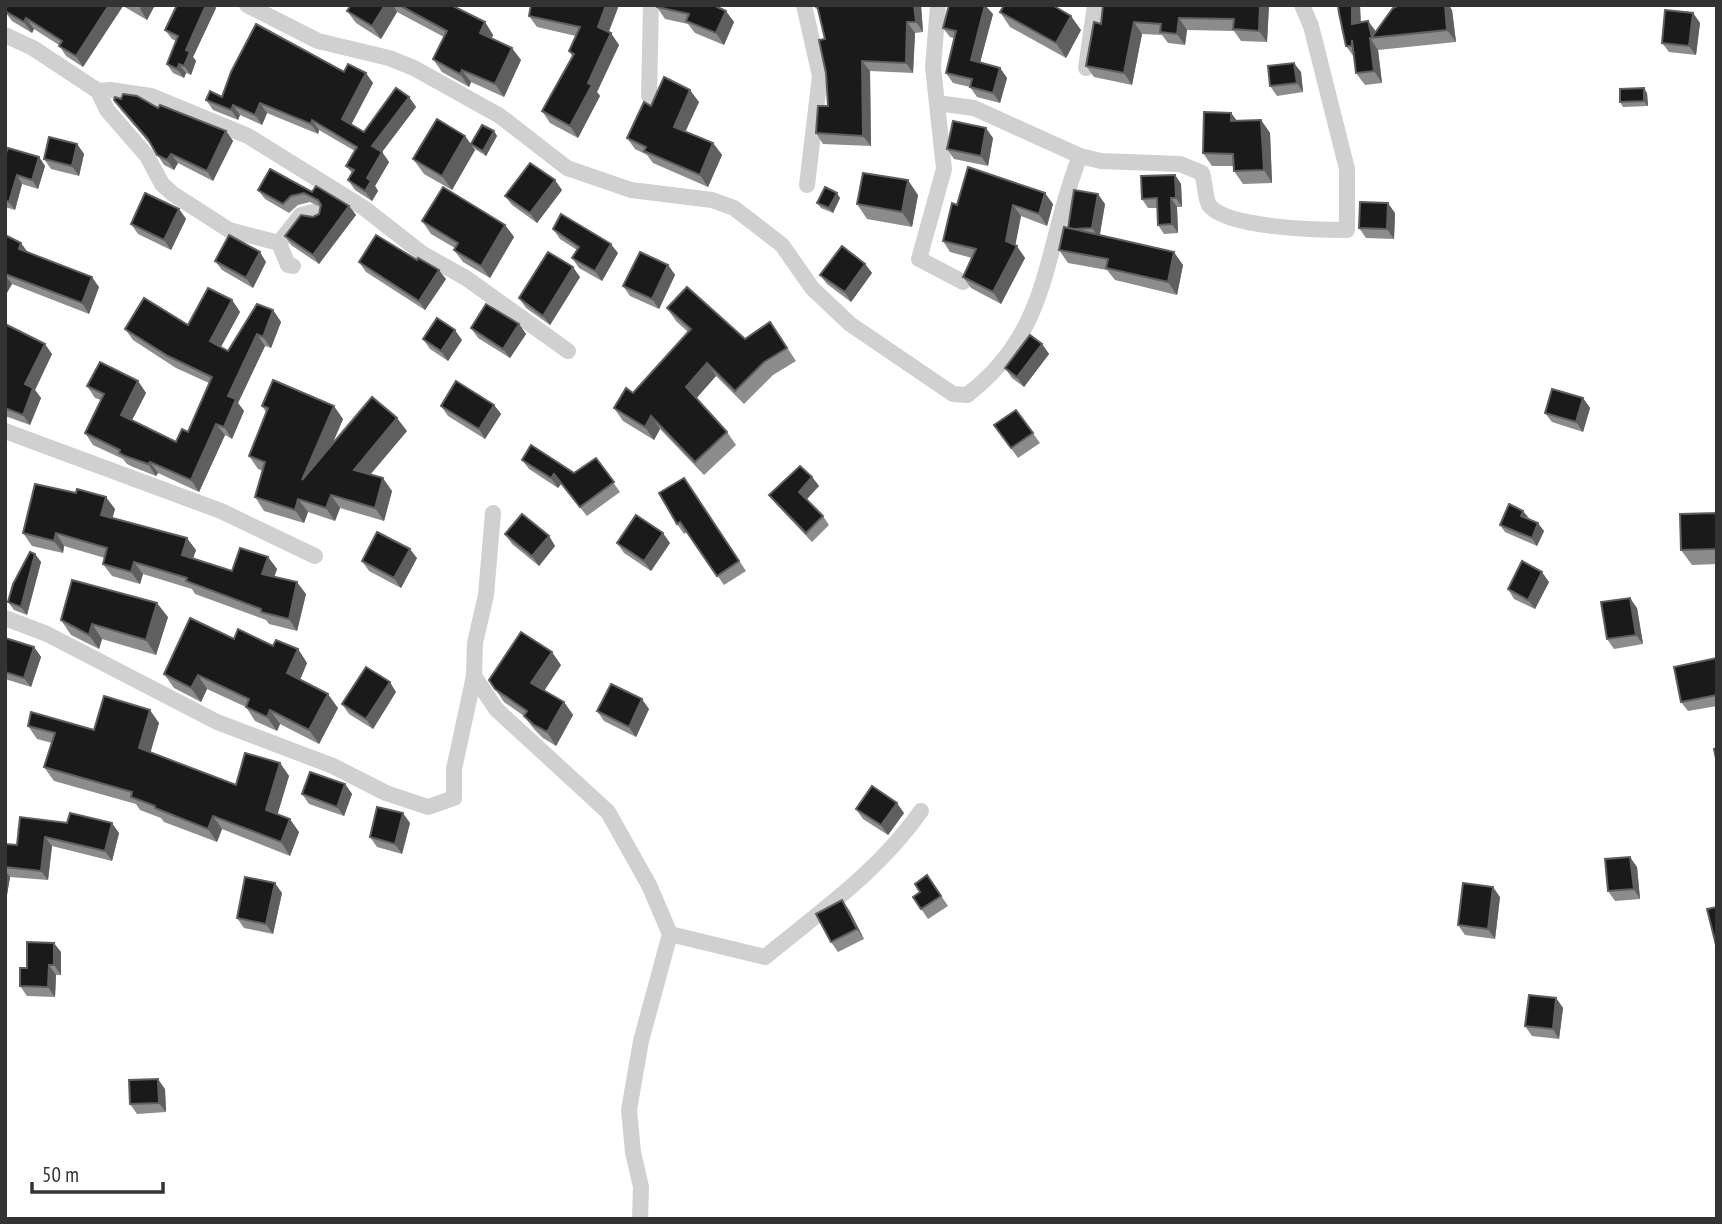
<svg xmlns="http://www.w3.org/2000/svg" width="1722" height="1224" font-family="'PT Sans Narrow',sans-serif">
<rect width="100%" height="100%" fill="#fff"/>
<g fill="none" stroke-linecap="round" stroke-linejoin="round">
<!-- minor -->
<g stroke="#d0d0d0" stroke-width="16">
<path d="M247,5L318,41L389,58L414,68L500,116L567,168L631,190L712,200L734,208L782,245L812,288L850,324L953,394L967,395C1053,330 1044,245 1080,156"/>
<polyline points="804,5 820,76 807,185"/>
<polyline points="938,5 933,67 944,169 919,259 963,282"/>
<polyline points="5,35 33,48 98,91 107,110 147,156 162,184 173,194 229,230 279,243 288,265 293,266"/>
<polyline points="1086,68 1095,5"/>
<polyline points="98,91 110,90 151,96 248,136 364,208 423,254 466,278 568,351"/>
<polyline points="649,96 651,5"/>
<path d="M937,103L974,108L1080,156L1101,161L1180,164L1202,173C1205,182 1205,198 1209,205C1226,228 1318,230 1347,230V169L1311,26L1302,5"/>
<polyline points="279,243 301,215 313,212 317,216"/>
<polyline points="5,431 221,511 315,556"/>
<path d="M493,513L486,595L475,643L474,676L496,709L608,812L649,885L670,934L765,957C821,911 879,871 921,811"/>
<polyline points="5,618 47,634 217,722 333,766 386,793 428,807 454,798 454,769 474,676"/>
<polyline points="640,1219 641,1187 633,1152 629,1110 641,1041 670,934"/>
</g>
</g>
<!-- wall -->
<g fill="#8c8c8c">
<polygon points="6,5 155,5 147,20 123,6 83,67 66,56 59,45 34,29 32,33 12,21 5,12 7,6"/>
<polygon points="177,5 214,5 216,8 193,57 196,61 191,75 186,73 184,78 173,73 167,64 176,41 172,39 165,30"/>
<polygon points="351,5 451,5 485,22 493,35 492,38 521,60 504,97 471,82 469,87 442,72 433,59 444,37 397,12 381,39 356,23 347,11"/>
<polygon points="619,5 609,32 619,45 597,92 600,96 578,138 550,123 542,111 572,56 569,51 576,36 537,27 529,16"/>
<polygon points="717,5 717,7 734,22 724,45 695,33 688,24 665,19 657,7"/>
<polygon points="813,5 921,5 923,32 915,33 913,73 870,71 871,146 823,144 816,133 828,106 825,39 818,8 816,9"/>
<polygon points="1103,5 1269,5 1267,42 1241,41 1234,31 1187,30 1185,45 1168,43 1162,35 1142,34 1132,85 1094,77 1086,66 1101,24"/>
<polygon points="1338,5 1360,5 1361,22 1368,21 1376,32 1452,10 1456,42 1378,50 1382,83 1365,85 1356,73 1354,57 1346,46"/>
<polygon points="1000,12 1081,30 1066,58 1010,27"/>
<polygon points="1693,13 1700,23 1696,55 1669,52 1662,43"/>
<polygon points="993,14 980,63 1000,68 1007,78 1000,103 977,97 970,87 953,83 946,73 954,38 950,37 943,28"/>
<polygon points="344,72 373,83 351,124 364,132 409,97 416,107 382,152 389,162 375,186 378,191 372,201 355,190 348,180 352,173 346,166 355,151 319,130 318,134 267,113 262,125 240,115 238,120 213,110 206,100"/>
<polygon points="1301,72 1303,92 1277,96 1270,86"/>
<polygon points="1647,93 1648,106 1623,107 1620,102"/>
<polygon points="114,100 158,108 226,131 233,141 213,181 178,163 174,170 164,165 151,145 121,110"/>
<polygon points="699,102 685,132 713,143 722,155 708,187 653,163 647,155 635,149 627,138 651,106"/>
<polygon points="1231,113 1237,121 1261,120 1270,133 1272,183 1243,184 1234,171 1234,166 1212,166 1203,153"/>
<polygon points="494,131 497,136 486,156 475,149 471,144"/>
<polygon points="465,136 475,150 452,190 424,174 413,159"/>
<polygon points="993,138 988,166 954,159 947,149"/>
<polygon points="77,144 84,154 79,176 51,169 44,159"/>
<polygon points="5,156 39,157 45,166 38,189 22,184 15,210 5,207"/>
<polygon points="1175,175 1181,184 1182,207 1177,207 1178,233 1164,234 1158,225 1157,208 1148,208 1142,199"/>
<polygon points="258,190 312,192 349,206 356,215 319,264 291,245 285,236 319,214 320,207 310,202 298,205 289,213 265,199"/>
<polygon points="562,190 537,223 512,205 505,196"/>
<polygon points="918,195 912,227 867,219 857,204"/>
<polygon points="840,198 833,213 821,208 817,203"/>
<polygon points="1053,204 1047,226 1021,216 1015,245 1025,258 1001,304 971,288 963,277 972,258 950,252 943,241 957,205"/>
<polygon points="1105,204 1100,235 1183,265 1177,295 1115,280 1107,270 1068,263 1059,250 1068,228"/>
<polygon points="179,209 186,219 171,250 138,234 131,224"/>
<polygon points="1395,213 1394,239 1366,238 1359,228"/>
<polygon points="422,221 505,225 514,237 490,278 463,262 454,250 455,248 431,234"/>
<polygon points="553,229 618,253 602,281 579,268 572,258 577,250 560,239"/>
<polygon points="5,235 27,252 99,287 89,314 12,284 5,296"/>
<polygon points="417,260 446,279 425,310 366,272 359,262"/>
<polygon points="215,261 266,262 253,288 222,270"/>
<polygon points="865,264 872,273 851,302 827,284 820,275"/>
<polygon points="668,265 675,275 659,309 630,296 623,286"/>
<polygon points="580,277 550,325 526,308 519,298"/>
<polygon points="232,300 240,312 221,347 228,351 273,310 281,322 271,348 265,346 238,403 244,411 232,439 225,435 199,492 158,473 156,476 133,467 127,464 123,459 93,445 85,433 101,400 95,398 87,386 138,381 146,393 132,420 176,442 188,432 209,383 176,368 133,340 125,329 188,325"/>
<polygon points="667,308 745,339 770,322 796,361 773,375 744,404 716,376 696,398 727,432 736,445 704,475 660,429 654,440 623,421 614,408 633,393 688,332 676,321"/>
<polygon points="5,324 52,354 35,390 41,398 30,425 5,416"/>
<polygon points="519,324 526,334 510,358 478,338 471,328"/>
<polygon points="423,339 462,340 448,361 430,349"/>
<polygon points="1042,344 1049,354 1024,387 1012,378 1005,368"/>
<polygon points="1583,398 1590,408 1583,432 1552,422 1545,413"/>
<polygon points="494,405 501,414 485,439 448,416 441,406"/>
<polygon points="262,406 343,419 332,445 407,431 370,475 392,491 384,521 340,508 335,521 308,512 304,523 264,511 255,497 263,471 258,469 249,456 266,412"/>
<polygon points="1016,410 1040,443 1018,458 994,425"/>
<polygon points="596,458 620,492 587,516 561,484 558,488 529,469 522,460 574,473"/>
<polygon points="812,477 819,486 807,499 823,516 829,525 812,542 776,504 769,495"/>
<polygon points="684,478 746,571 724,585 687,532 684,534 677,524"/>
<polygon points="76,493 115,509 112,518 196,550 193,558 232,571 268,557 277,569 274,577 306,594 297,631 269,624 266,620 195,594 192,589 143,574 140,584 112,576 103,564 105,558 64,546 63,553 32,546 23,533"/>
<polygon points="1717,513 1717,564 1692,565 1681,550"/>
<polygon points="1529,518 1544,531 1537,546 1505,532 1500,525"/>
<polygon points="505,534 549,536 555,546 539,566 512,544"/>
<polygon points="617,543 670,543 651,571 624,553"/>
<polygon points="35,554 41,562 27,615 14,610 8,602"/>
<polygon points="417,558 401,588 369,571 362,561"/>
<polygon points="1549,582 1535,609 1514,599 1508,589"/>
<polygon points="1637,608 1643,644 1614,649 1607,639"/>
<polygon points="168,617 156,655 102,639 99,649 71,635 61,620"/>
<polygon points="5,638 34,647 41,657 31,687 5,679"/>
<polygon points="234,639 298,649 307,663 300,680 338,708 319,744 280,724 277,731 255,721 246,707 207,689 201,702 174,688 164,674"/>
<polygon points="1717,658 1717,706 1688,711 1681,702"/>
<polygon points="561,665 544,691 564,702 573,715 556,746 543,738 534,729 524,716 504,702 489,680"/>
<polygon points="396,692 373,729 349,714 342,704"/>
<polygon points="649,709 636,737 604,721 597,711"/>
<polygon points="159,723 150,752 236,785 280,763 289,776 277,814 299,832 290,856 222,829 217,842 164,822 161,818 140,810 136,804 54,781 44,767 52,743 37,739 28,726 94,730"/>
<polygon points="345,784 352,794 344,816 309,804 302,794"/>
<polygon points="856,809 904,813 888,835 863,819"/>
<polygon points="20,817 119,833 112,861 52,846 48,880 10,877 7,895 5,895 5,844 17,845"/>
<polygon points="410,823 402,854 377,847 370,837"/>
<polygon points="1637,867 1640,899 1615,901 1608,891"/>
<polygon points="927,875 948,906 928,919 913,897 920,892"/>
<polygon points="282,893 273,934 244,928 237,918"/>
<polygon points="1500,897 1495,939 1465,935 1458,925"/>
<polygon points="849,910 864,939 838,952 831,942"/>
<polygon points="61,952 61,975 56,975 55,997 27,996 20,986 27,968"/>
<polygon points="1556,998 1563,1008 1559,1039 1532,1036 1525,1026"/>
<polygon points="165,1089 166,1112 137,1114 130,1104"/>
</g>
<!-- shaded-wall -->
<g fill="#5f5f5f">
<polygon points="109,5 122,5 123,6 83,67 76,56"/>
<polygon points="141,5 155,5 147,20 140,9"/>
<polygon points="206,5 214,5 216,8 193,57 196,61 191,75 184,66 186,50"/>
<polygon points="385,5 393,5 397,12 381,39 372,26"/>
<polygon points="606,5 619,5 606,38 598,27"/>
<polygon points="914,5 921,5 923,32 916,22"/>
<polygon points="985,5 993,14 978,70 971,60"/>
<polygon points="1260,5 1269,5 1267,42 1259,31"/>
<polygon points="1352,5 1360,5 1360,6 1361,36 1352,24"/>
<polygon points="1445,5 1449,5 1452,10 1456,42 1447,30"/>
<polygon points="726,11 734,22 724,45 716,33"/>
<polygon points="1693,13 1700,23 1696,55 1689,46"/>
<polygon points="1071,16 1081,30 1066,58 1056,43"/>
<polygon points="26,18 34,29 32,33 24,22"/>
<polygon points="1179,18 1187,30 1185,45 1177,34"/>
<polygon points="1368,21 1377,33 1372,37"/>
<polygon points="485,22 493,35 488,45 480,33"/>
<polygon points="907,22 915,33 913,73 906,63"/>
<polygon points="1134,22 1142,34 1132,85 1124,73"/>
<polygon points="611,33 619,45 597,92 600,96 578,138 570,126"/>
<polygon points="1370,38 1378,50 1382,83 1374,71"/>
<polygon points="512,48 521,60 504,97 495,84"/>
<polygon points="862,61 870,71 871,146 863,136"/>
<polygon points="1294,63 1301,72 1303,92 1297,83"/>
<polygon points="179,64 186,73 184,78 177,69"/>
<polygon points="1000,68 1007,78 1000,103 993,93"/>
<polygon points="462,70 471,82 469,87 460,74"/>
<polygon points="366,73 373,83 349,129 342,119"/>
<polygon points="1644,88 1647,93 1648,106 1644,101"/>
<polygon points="690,90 699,102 682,139 674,127"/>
<polygon points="409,97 416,107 382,152 389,162 375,186 378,191 372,201 365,191 372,146"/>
<polygon points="260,103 267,113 262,125 255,115"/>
<polygon points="233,105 240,115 238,120 231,110"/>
<polygon points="1231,113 1240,125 1231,121"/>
<polygon points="312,120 319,130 318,134 311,124"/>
<polygon points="1261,120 1270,133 1272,183 1264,170"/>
<polygon points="986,128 993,138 988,166 981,156"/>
<polygon points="226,131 233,141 213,181 207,171"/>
<polygon points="494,131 497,136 486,156 483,151"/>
<polygon points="465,136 475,150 452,190 442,176"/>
<polygon points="713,143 722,155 708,187 700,175"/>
<polygon points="77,144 84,154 79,176 72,166"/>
<polygon points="171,154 178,163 174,170 167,160"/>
<polygon points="39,157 45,166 38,189 32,180"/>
<polygon points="17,175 22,184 15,210 9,202"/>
<polygon points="1175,175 1181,184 1182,207 1176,198"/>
<polygon points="555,180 562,190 537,223 530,213"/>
<polygon points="908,180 918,195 912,227 902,212"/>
<polygon points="837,193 840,198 833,213 829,208"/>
<polygon points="1045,193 1053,204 1047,226 1039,214"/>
<polygon points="1098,194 1105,204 1099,238 1092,228"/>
<polygon points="1171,198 1177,207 1178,233 1172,224"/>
<polygon points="1388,203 1395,213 1394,239 1387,229"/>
<polygon points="1013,205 1021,216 1014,252 1006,241"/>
<polygon points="349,206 356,215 319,264 313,255"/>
<polygon points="179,209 186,219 171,250 164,240"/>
<polygon points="505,225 514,237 490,278 481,266"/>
<polygon points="21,243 29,254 19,249"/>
<polygon points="611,244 618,253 602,281 595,271"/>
<polygon points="1017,246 1025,258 1001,304 993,292"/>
<polygon points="260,252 266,262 253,288 246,278"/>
<polygon points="1174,252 1183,265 1177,295 1168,282"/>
<polygon points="865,264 872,273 851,302 845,292"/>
<polygon points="668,265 675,275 659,309 652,299"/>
<polygon points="573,267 580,277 550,325 543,316"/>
<polygon points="439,270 446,279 425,310 419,301"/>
<polygon points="5,275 12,284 5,296"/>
<polygon points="92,277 99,287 89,314 82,303"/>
<polygon points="232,300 240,312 218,352 210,341"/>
<polygon points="273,310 281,322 271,348 263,337"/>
<polygon points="519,324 526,334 510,358 503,349"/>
<polygon points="455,330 462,340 448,361 441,351"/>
<polygon points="257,334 265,346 238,403 244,411 232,439 224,427 228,396"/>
<polygon points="45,344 52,354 35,390 41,398 30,425 23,415 25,384"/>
<polygon points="1042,344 1049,354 1024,387 1017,377"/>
<polygon points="707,363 716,376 695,400 686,387"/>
<polygon points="138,381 146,393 129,426 121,415"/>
<polygon points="1583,398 1590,408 1583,432 1576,422"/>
<polygon points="494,405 501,414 485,439 479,429"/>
<polygon points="334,406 343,419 311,493 302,480"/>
<polygon points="651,416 660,429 654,440 645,427"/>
<polygon points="397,418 407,431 363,483 354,470"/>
<polygon points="216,424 225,435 199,492 191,480"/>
<polygon points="150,462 158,473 156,476 148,464"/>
<polygon points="554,474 561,484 558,488 551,478"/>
<polygon points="812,477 819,486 805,501 799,492"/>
<polygon points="383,478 392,491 384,521 375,508"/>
<polygon points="331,495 340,508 335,521 326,508"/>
<polygon points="106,497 115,509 110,527 101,515"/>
<polygon points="298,499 308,512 304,523 295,510"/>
<polygon points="1523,511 1529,518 1521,516"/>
<polygon points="1538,523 1544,531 1537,546 1532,538"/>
<polygon points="56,533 64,546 63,553 54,541"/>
<polygon points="663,533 670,543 651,571 644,561"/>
<polygon points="549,536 555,546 539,566 532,556"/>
<polygon points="187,538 196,550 190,567 182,555"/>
<polygon points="410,549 417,558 401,588 394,578"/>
<polygon points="35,554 41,562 27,615 21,607"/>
<polygon points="268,557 277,569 271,586 262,574"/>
<polygon points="134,562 143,574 140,584 131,572"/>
<polygon points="1542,572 1549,582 1535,609 1528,600"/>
<polygon points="297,582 306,594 297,631 289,619"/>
<polygon points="1630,598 1637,608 1643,644 1636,635"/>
<polygon points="157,603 168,617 156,655 146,640"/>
<polygon points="92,624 102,639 99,649 89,635"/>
<polygon points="34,647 41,657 31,687 24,678"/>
<polygon points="298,649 307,663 297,687 287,673"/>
<polygon points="552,652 561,665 540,697 531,683"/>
<polygon points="198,675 207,689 201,702 191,688"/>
<polygon points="390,682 396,692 373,729 366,719"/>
<polygon points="328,694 338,708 319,744 309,730"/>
<polygon points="642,699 649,709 636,737 629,727"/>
<polygon points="564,702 573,715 556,746 547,732"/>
<polygon points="150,710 159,723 148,761 139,748"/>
<polygon points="270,710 280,724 277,731 267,717"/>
<polygon points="280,763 289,776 275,823 266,810"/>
<polygon points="345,784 352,794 344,816 337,807"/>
<polygon points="897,803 904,813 888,835 881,825"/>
<polygon points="403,813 410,823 402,854 395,844"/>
<polygon points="213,816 222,829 217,842 208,829"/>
<polygon points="290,819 299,832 290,856 281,842"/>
<polygon points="112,823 119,833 112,861 105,851"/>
<polygon points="45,837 52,846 48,880 41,871"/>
<polygon points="1630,857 1637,867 1640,899 1634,889"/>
<polygon points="5,870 10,877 7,895 5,892"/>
<polygon points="275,883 282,893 273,934 266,924"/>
<polygon points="1493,887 1500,897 1495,939 1488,929"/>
<polygon points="842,900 849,910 864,939 857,929"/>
<polygon points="54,943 61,952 61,975 54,965"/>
<polygon points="49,965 56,975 55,997 48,987"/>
<polygon points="1556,998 1563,1008 1559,1039 1553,1029"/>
<polygon points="158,1079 165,1089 166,1112 159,1103"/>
</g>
<!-- building -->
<g fill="#1a1a1a" stroke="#5f5f5f" stroke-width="2">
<polygon points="7,5 109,5 76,56 59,46 62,41 26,18 24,22 5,11"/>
<polygon points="177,5 206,5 186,50 190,52 184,66 179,64 177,69 167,64 178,36 165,30"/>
<polygon points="351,5 385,5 372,26 347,11"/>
<polygon points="399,5 451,5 485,22 480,33 512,48 495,84 462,70 460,74 433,59 447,31"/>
<polygon points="531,5 606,5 598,27 611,33 588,83 592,85 570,126 542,111 574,54 569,51 580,27 529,16"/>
<polygon points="657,5 713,5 726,11 716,33 686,21 689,14 657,7"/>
<polygon points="817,5 914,5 916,22 907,22 906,63 862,61 863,136 816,133 818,106 828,106 826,73 819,40 825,39"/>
<polygon points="949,5 985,5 971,60 1000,68 993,93 970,87 972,79 946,73 956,31 943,28"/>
<polygon points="1004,5 1052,5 1071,16 1056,43 1000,12"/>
<polygon points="1103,5 1260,5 1259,31 1233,29 1234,19 1179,18 1177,34 1160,32 1161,24 1134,22 1124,73 1086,66 1094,22 1101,24"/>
<polygon points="1338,5 1352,5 1352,24 1368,21 1372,37 1393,8 1400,5 1445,5 1447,30 1370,38 1374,71 1356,73 1352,40 1352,46 1346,46 1339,13"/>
<polygon points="1665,10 1693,13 1689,46 1662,43"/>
<polygon points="256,24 344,72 348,64 366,73 342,119 364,132 396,88 409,97 372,146 382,152 367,178 371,181 365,191 348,180 354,170 346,166 357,147 312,120 311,124 260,103 255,115 233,105 231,110 206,100 210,91 222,97 231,72"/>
<polygon points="1294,63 1297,83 1270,86 1268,66"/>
<polygon points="664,77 690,90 674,127 713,143 700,175 644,151 646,147 627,138 644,102 651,106"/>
<polygon points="1644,88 1644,101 1620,102 1620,89"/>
<polygon points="123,94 137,96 158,108 160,105 226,131 207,171 171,154 167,160 157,155 148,139 114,100 115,97 121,99"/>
<polygon points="1204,112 1231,113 1231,121 1261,120 1264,170 1234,171 1233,154 1203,153"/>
<polygon points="437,119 465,136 442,176 413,159"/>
<polygon points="953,121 986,128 981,156 947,149"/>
<polygon points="482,125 494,131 483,151 471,144"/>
<polygon points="49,137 77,144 72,166 44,159"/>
<polygon points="8,148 39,157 32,180 17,175 9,202 5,200 5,156"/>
<polygon points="530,163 555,180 530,213 505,196"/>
<polygon points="968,167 1045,193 1039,214 1013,205 1006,241 1017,246 993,292 963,277 976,249 943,241 952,203 957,205"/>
<polygon points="270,169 312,192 316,186 349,206 313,255 285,236 301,215 313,217 319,214 321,205 318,200 304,193 291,196 283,204 258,190"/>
<polygon points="863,173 908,180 902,212 857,204"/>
<polygon points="1175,175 1176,198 1171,198 1172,224 1158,225 1157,198 1142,199 1141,176"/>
<polygon points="443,187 505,225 481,266 454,250 458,243 422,221"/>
<polygon points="825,187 837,193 829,208 817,203"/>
<polygon points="1074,190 1098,194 1092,228 1074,229 1068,228"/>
<polygon points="145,193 179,209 164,240 131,224"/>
<polygon points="1360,202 1388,203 1387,229 1359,228"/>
<polygon points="561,214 611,244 595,271 572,258 579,247 553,229"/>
<polygon points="1064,227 1174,252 1168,282 1106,268 1108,259 1059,250"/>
<polygon points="5,235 21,243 19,249 92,277 82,303 5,274"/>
<polygon points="229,235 260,252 246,278 215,261"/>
<polygon points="376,235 417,260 418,258 439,270 419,301 359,262"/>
<polygon points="842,246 865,264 845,292 820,275"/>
<polygon points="548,252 573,267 543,316 519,298"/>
<polygon points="640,252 668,265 652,299 623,286"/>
<polygon points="687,287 745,339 770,322 787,348 764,362 735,391 707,363 686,387 727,432 695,462 651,416 645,427 614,408 626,388 633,393 691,329 667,308"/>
<polygon points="208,288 232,300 210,341 228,351 257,304 273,310 263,337 257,334 228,396 236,399 224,427 216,424 191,480 150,462 148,464 125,456 119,453 120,450 85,433 104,394 87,386 100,362 138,381 121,415 176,442 182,429 188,432 212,377 168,356 125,329 144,298 188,325"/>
<polygon points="486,304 519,324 503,349 471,328"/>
<polygon points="437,318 455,330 441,351 423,339"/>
<polygon points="5,324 45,344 25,384 33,388 23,415 5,408"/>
<polygon points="1030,335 1042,344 1017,377 1005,368"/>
<polygon points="273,380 334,406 302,480 372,397 397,418 354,470 383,478 375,508 331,495 326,508 298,499 295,510 255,497 265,462 249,456 268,408 262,406"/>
<polygon points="456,381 494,405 479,429 441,406"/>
<polygon points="1552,389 1583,398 1576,422 1545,413"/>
<polygon points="1016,410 1033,433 1011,448 994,425"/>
<polygon points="531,445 574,473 596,458 614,482 580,507 554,474 551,478 522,460"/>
<polygon points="800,466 812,477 799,492 823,516 806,533 769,495"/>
<polygon points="684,478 739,561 717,576 680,522 677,524 659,493"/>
<polygon points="35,484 76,493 77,489 106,497 101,515 187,538 182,555 232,571 240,548 268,557 262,574 297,582 289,619 261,612 261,609 186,581 187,578 134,562 131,572 103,564 107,548 56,533 54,541 23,533"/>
<polygon points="1509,504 1523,511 1521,516 1538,523 1532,538 1500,525"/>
<polygon points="1717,513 1717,549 1681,550 1680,514"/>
<polygon points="522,514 549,536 532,556 505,534"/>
<polygon points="636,515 663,533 644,561 617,543"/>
<polygon points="377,532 410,549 394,578 362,561"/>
<polygon points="30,552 35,554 21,607 8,602 13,584"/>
<polygon points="1522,561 1542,572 1528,600 1508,589"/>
<polygon points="72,580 157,603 146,640 92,624 89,635 61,620"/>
<polygon points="1630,598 1636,635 1607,639 1601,602"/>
<polygon points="190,618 234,639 238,629 273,646 276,640 298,649 287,673 328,694 309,730 270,710 267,717 246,707 249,699 198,675 191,688 164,674"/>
<polygon points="521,632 552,652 531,683 564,702 547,732 534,725 524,716 527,711 495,689 489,680"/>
<polygon points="5,638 34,647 24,678 5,672"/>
<polygon points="1717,658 1717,695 1681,702 1674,667"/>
<polygon points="366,667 390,682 366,719 342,704"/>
<polygon points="611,684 642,699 629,727 597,711"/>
<polygon points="104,696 150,710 139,748 236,785 245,753 280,763 266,810 290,819 281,842 213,816 208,829 155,808 155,806 131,797 132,792 44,767 55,733 28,726 31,712 94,730"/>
<polygon points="1717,748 1717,763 1714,749"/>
<polygon points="310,772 345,784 337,807 302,794"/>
<polygon points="872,786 897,803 881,825 856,809"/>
<polygon points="377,807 403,813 395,844 370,837"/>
<polygon points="70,813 112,823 105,851 45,837 41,871 5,867 5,844 17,845 20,817 67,823"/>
<polygon points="1630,857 1634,889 1608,891 1605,859"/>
<polygon points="927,875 941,896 921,909 913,897 920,892 915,884"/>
<polygon points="245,877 275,883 266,924 237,918"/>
<polygon points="1463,883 1493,887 1488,929 1458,925"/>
<polygon points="842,900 857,929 831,942 816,914"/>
<polygon points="1717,907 1717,949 1707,909"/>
<polygon points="27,942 54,943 54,965 49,965 48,987 20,986 20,968 27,968"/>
<polygon points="1529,995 1556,998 1553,1029 1525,1026"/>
<polygon points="158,1079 159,1103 130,1104 129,1080"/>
</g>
<!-- border -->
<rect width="1722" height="1224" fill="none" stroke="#333333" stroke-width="14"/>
<!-- scale -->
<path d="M32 1182v10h131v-10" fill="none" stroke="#333333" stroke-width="3.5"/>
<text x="42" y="1182" font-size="21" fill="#333333" stroke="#ffffff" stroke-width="5" paint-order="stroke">50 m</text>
</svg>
